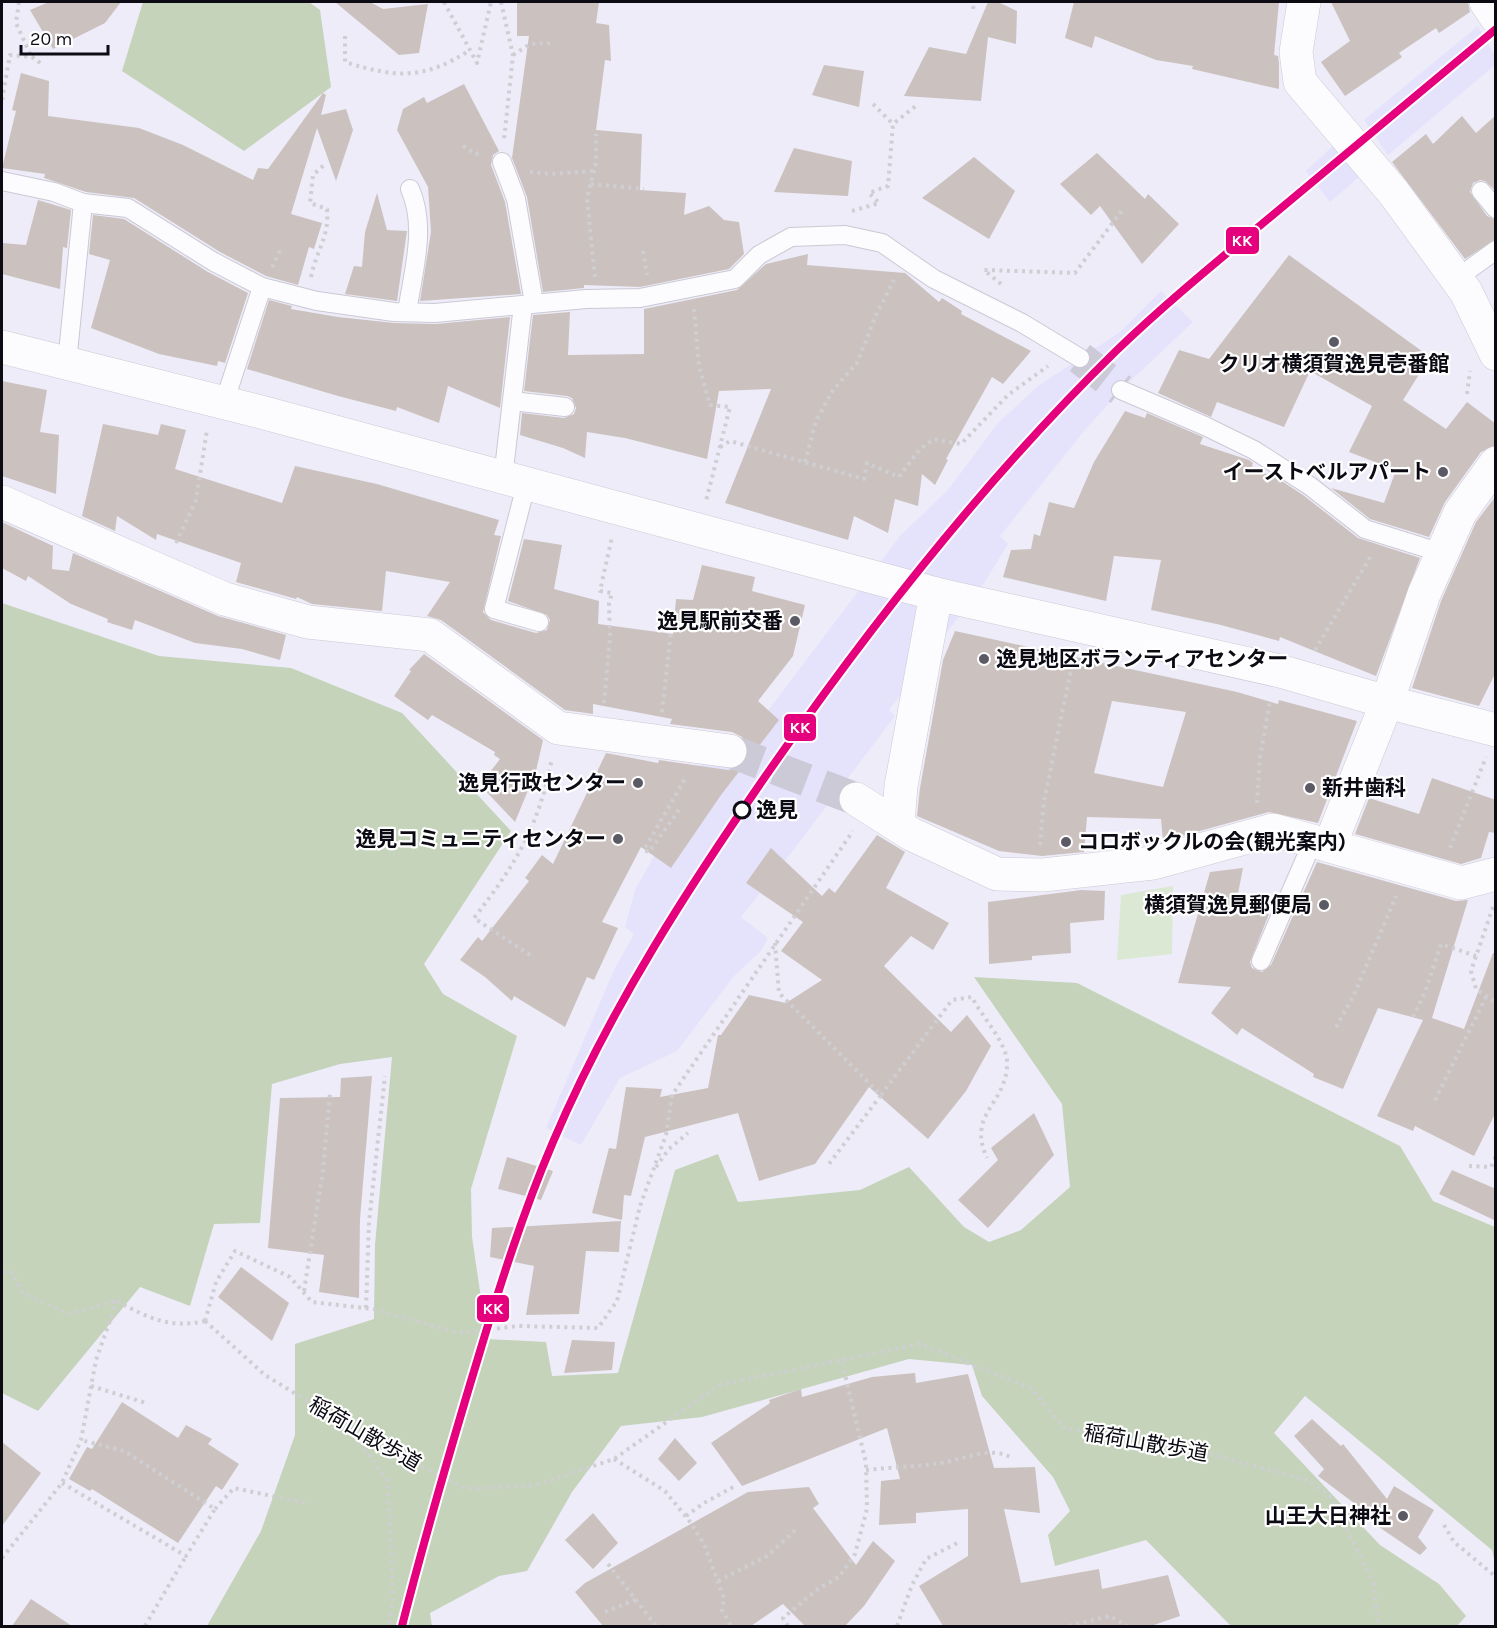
<svg xmlns="http://www.w3.org/2000/svg" width="1497" height="1628" font-family="Karla,'Noto Sans JP',sans-serif">
<rect width="100%" height="100%" fill="#eeecf9"/>
<!-- built -->
<g fill="#e5e2fb">
<polygon points="1478,26 1495,56 1495,65 1388,155 1364,120"/>
<polygon points="1336,143 1360,176 1330,202 1306,171"/>
<polygon points="1161,291 1193,322 1121,390 1084,431 1000,536 1008,544 986,580 889,710 895,716 785,861 770,899 760,893 741,917 768,938 761,951 734,976 677,1051 620,1078 581,1145 546,1128 614,970 634,934 625,927 635,890 654,856 682,813 674,806 703,761 727,765 900,536 948,490 998,423 1038,386 1120,332"/>
</g>
<!-- green -->
<polygon fill="#dbe8d3" points="1173,886 1172,954 1117,960 1121,895"/>
<!-- forest -->
<g fill="#c4d3ba">
<polygon points="143,2 309,2 320,10 331,87 244,151 122,71"/>
<polygon points="2,603 159,656 291,668 402,713 511,831 424,964 443,994 517,1036 471,1189 472,1237 487,1339 546,1342 552,1376 618,1373 675,1170 718,1154 738,1202 860,1190 909,1167 964,1227 989,1242 1021,1230 1070,1187 1062,1104 974,977 1077,983 1400,1146 1433,1201 1495,1227 1495,1564 1492,1550 1305,1396 1274,1433 1380,1545 1439,1584 1466,1616 1457,1626 1231,1626 1146,1540 1055,1566 1048,1535 1070,1511 1053,1477 982,1396 972,1365 909,1359 702,1417 621,1426 572,1492 527,1571 499,1576 430,1613 432,1626 207,1626 261,1531 295,1435 295,1344 374,1319 375,1245 392,1057 340,1064 272,1084 260,1223 214,1224 190,1306 140,1287 38,1411 2,1393"/>
</g>
<!-- building -->
<g fill="#cbc2bf" fill-rule="evenodd">
<polygon points="49,2 121,2 105,23 53,49 30,10"/>
<polygon points="335,2 370,2 383,9 428,4 419,53 399,55"/>
<polygon points="517,2 599,2 596,23 609,25 611,61 605,60 596,130 642,134 640,190 686,193 684,215 709,206 724,220 739,222 744,254 729,269 640,287 584,285 584,288 543,292 527,197 512,158 529,36 517,36"/>
<polygon points="988,2 998,2 1017,11 1016,44 988,37 981,101 904,96 929,47 966,54"/>
<polygon points="1074,2 1279,2 1274,55 1278,56 1279,63 1279,89 1192,69 1193,66 1156,60 1095,36 1092,48 1065,38"/>
<polygon points="1331,2 1468,2 1470,12 1439,33 1436,28 1399,53 1402,57 1345,96 1321,62 1350,41"/>
<polygon points="824,65 864,71 859,107 812,95"/>
<polygon points="21,73 49,81 48,116 139,128 183,145 253,180 258,168 268,169 323,93 326,95 321,115 346,109 353,130 336,181 317,128 291,214 322,223 314,249 309,247 298,285 266,276 220,252 134,198 86,192 44,178 45,174 2,168 16,111 12,110"/>
<polygon points="464,84 499,151 493,155 491,165 505,202 521,294 420,301 431,232 428,187 397,130 403,109 424,97 427,103"/>
<polygon points="1496,115 1496,191 1485,181 1480,180 1473,183 1470,192 1487,216 1496,220 1496,239 1465,259 1392,162 1426,134 1433,144 1462,116 1476,133"/>
<polygon points="794,148 852,161 848,196 774,192"/>
<polygon points="1097,153 1145,199 1148,194 1179,224 1142,264 1100,206 1091,215 1060,184"/>
<polygon points="974,157 1015,191 989,239 922,198"/>
<polygon points="377,193 387,230 407,231 397,301 345,294 354,266 362,267 365,232"/>
<polygon points="38,200 71,210 67,248 63,247 60,289 2,274 2,243 26,245"/>
<polygon points="93,215 124,219 208,272 248,293 225,363 218,361 217,366 159,354 91,328 110,260 89,254"/>
<polygon points="808,254 807,265 905,273 939,302 942,298 962,311 961,314 1031,351 1003,384 992,377 946,459 948,460 935,485 922,474 918,506 895,499 888,533 854,516 848,540 725,503 771,389 719,391 707,459 625,438 587,432 585,458 563,448 520,435 522,413 564,418 574,414 576,408 572,398 567,396 524,391 533,315 570,312 568,355 644,354 644,309 737,290 766,264"/>
<polygon points="1289,255 1430,357 1403,400 1446,429 1467,402 1496,424 1496,445 1481,452 1445,502 1429,537 1370,519 1331,488 1384,503 1396,470 1349,452 1372,406 1310,371 1284,427 1217,402 1211,417 1158,393 1179,350 1209,359"/>
<polygon points="269,300 292,306 291,309 338,317 394,323 436,324 510,317 500,408 448,386 439,423 397,407 396,411 338,396 247,369"/>
<polygon points="2,381 47,390 40,432 59,435 56,494 2,476"/>
<polygon points="1125,411 1145,418 1147,413 1203,437 1200,444 1249,460 1253,463 1251,470 1274,476 1303,495 1358,538 1420,558 1376,676 1280,637 1279,641 1221,625 1151,610 1161,560 1114,556 1106,601 1003,577 1011,550 1031,549 1034,534 1040,536 1049,502 1074,508 1094,462"/>
<polygon points="103,424 158,435 161,424 186,430 175,469 282,503 295,466 377,484 499,520 494,535 501,536 483,612 491,620 536,633 547,630 550,620 547,615 508,601 524,539 562,545 554,589 599,601 598,624 673,634 676,599 693,600 702,565 755,577 752,591 805,605 793,656 758,701 779,720 721,795 671,868 641,847 602,922 618,928 594,980 587,977 565,1027 514,996 512,1001 485,977 460,960 478,937 482,941 529,881 525,878 542,855 553,864 606,753 658,763 659,760 728,770 738,768 745,762 749,753 747,744 742,737 732,732 670,724 672,719 593,704 593,714 565,710 441,620 427,616 450,582 386,571 382,611 312,604 297,597 296,599 236,582 241,563 157,534 156,540 117,516 115,531 82,516"/>
<polygon points="1496,496 1496,672 1479,706 1412,688 1441,601 1476,522"/>
<polygon points="2,522 53,546 52,569 69,571 73,553 218,616 286,635 280,660 242,649 195,643 135,620 132,630 107,622 108,619 71,604 28,576 26,581 2,568"/>
<path d="M955,631L1237,692L1278,704L1279,700L1357,721L1318,823L1269,812L1163,841L1161,819L1087,817L1084,852L1042,856L999,851L917,816L920,788L943,660ZM1112,701L1186,712L1163,787L1094,773Z"/>
<polygon points="424,654 543,740 536,771 515,822 480,785 500,759 494,755 495,752 432,715 428,720 394,696 411,671 409,670"/>
<polygon points="1432,778 1496,800 1496,833 1489,832 1481,858 1461,864 1355,834 1369,798 1419,814"/>
<polygon points="877,835 905,852 886,888 949,923 933,950 911,936 884,966 951,1032 967,1015 991,1046 966,1091 928,1139 869,1087 815,1164 759,1181 738,1113 645,1137 631,1196 624,1195 622,1220 592,1213 609,1148 616,1149 626,1087 662,1089 660,1097 708,1088 718,1035 721,1035 749,995 786,1003 822,980 781,951 803,922 746,883 771,848 822,896 829,888 835,893"/>
<polygon points="1317,862 1456,901 1468,900 1432,1018 1464,1029 1493,953 1496,953 1496,1112 1474,1156 1415,1126 1413,1131 1377,1116 1423,1020 1378,1008 1343,1089 1313,1077 1314,1074 1242,1028 1237,1035 1211,1013 1231,987 1178,983 1210,872 1243,868 1234,914 1252,911 1269,914 1250,962 1252,968 1262,972 1271,965"/>
<polygon points="1081,890 1105,891 1104,920 1070,923 1071,953 1032,956 1032,960 989,964 988,902"/>
<polygon points="372,1076 360,1219 359,1298 319,1292 324,1255 268,1248 280,1098 340,1097 341,1078"/>
<polygon points="1034,1113 1054,1155 988,1228 958,1200 998,1160 991,1148"/>
<polygon points="507,1157 553,1171 541,1200 498,1189"/>
<polygon points="1452,1170 1496,1189 1496,1221 1439,1194"/>
<polygon points="621,1221 619,1252 586,1251 579,1314 526,1315 534,1266 490,1257 492,1228"/>
<polygon points="241,1267 289,1303 272,1341 218,1297"/>
<polygon points="572,1340 615,1342 612,1370 564,1373"/>
<polygon points="915,1373 916,1383 968,1374 994,1468 1035,1467 1040,1513 1004,1509 1021,1583 1099,1569 1102,1589 1168,1575 1180,1616 1151,1626 943,1626 919,1586 968,1556 968,1509 916,1513 916,1523 879,1525 881,1481 900,1479 887,1428 742,1486 711,1443 770,1403 769,1400 801,1389 802,1397 872,1377"/>
<polygon points="122,1402 178,1438 186,1425 212,1439 208,1444 239,1464 222,1490 216,1486 178,1543 92,1489 90,1491 69,1479 87,1447 92,1449"/>
<polygon points="1312,1419 1341,1446 1343,1444 1387,1499 1394,1486 1434,1510 1418,1537 1427,1548 1420,1555 1373,1523 1375,1519 1318,1476 1324,1469 1294,1436"/>
<polygon points="675,1438 697,1463 679,1481 658,1459"/>
<polygon points="2,1442 41,1473 2,1526"/>
<polygon points="809,1487 819,1504 813,1508 856,1565 873,1541 895,1561 864,1606 845,1626 805,1626 783,1604 751,1626 603,1626 575,1592 585,1583 748,1492"/>
<polygon points="593,1513 618,1543 593,1569 565,1540"/>
<polygon points="31,1599 72,1626 12,1626"/>
</g>
<g fill="none" stroke-linecap="round" stroke-linejoin="round">
<!-- street-tunnel -->
<g stroke="#cccad7" stroke-width="33" stroke-dasharray="33 16" stroke-linecap="butt">
<polyline points="1080,358 1121,390"/>
<polyline points="730,751 856,799"/>
</g>
<defs>
<g id="lane">
<polyline points="502,162 516,199 534,303"/>
<polyline points="2,181 54,192 83,203 128,208 214,262 262,287 317,301 394,312 435,313 586,299 640,298 735,279 759,255 791,237 845,235 882,243 934,279 1022,323 1080,358"/>
<polyline points="1481,191 1496,209"/>
<polyline points="1456,279 1496,250"/>
<path d="M407,312C413,272 427,227 410,189"/>
<polyline points="67,363 83,203"/>
<polyline points="1121,390 1205,426 1254,450 1310,486 1365,529 1442,553"/>
<polyline points="512,401 565,407"/>
<polyline points="224,403 262,287"/>
<polyline points="503,478 523,305"/>
<polyline points="526,485 494,609 539,622"/>
<polyline points="1261,961 1313,841"/>
</g>
<g id="street">
<polyline points="1304,2 1296,52 1300,82 1394,193 1466,292 1496,354"/>
<polyline points="1486,2 1496,17"/>
<polyline points="2,502 225,599 308,622 430,635 558,728 730,751"/>
<polyline points="856,799 911,834 997,874 1043,875 1153,863 1273,830 1461,883 1496,874"/>
<polyline points="898,823 901,786 936,594"/>
<polyline points="1330,845 1387,702 1424,594 1460,513 1496,463"/>
</g>
<polyline id="secondary" points="2,347 261,412 936,594 1280,671 1387,702 1496,730"/>
</defs>
<!-- lane casing -->
<use href="#lane" stroke="#cac9d4" stroke-width="20"/>
<!-- street casing -->
<use href="#street" stroke="#cac9d4" stroke-width="34"/>
<!-- secondary casing -->
<use href="#secondary" stroke="#cac9d4" stroke-width="34"/>
<!-- path -->
<g stroke="#cfced2" stroke-width="4" stroke-dasharray="3 4.5" stroke-linecap="butt">
<polyline points="19,2 16,23 31,56"/>
<polyline points="444,2 477,63 491,2"/>
<polyline points="501,2 513,55 504,140"/>
<polyline points="973,9 974,2"/>
<path d="M345,36V62C396,78 424,80 470,50"/>
<polyline points="513,55 530,44 550,43"/>
<polyline points="2,100 10,55 32,57 43,65"/>
<polyline points="873,104 893,124"/>
<polyline points="463,146 476,154 481,151"/>
<polyline points="530,172 550,174 594,171"/>
<polyline points="591,184 644,189"/>
<polyline points="852,211 879,203 869,193 888,186 893,124 917,105"/>
<polyline points="643,251 647,275"/>
<polyline points="272,267 280,251"/>
<path d="M311,277C316,251 330,236 327,209L310,203L313,175L325,164"/>
<polyline points="595,277 587,198 596,163 596,134"/>
<polyline points="1001,284 984,270 1075,273 1123,209"/>
<polyline points="694,309 699,366 710,405 730,407 706,501"/>
<polyline points="1467,394 1470,371"/>
<polyline points="720,447 730,441 864,479 867,463 899,477 920,449 934,439 961,444 1008,395 1048,366"/>
<polyline points="805,462 816,421 833,390 857,363 876,315 894,280"/>
<polyline points="176,543 196,500 207,430"/>
<polyline points="1315,650 1372,554"/>
<polyline points="604,703 610,636 609,603 612,593 600,591 612,537"/>
<polyline points="662,712 672,623"/>
<polyline points="1257,803 1260,757 1270,701"/>
<polyline points="679,810 649,852 644,850 686,777"/>
<polyline points="1040,845 1044,801 1074,655"/>
<polyline points="1450,848 1486,757"/>
<polyline points="1493,907 1471,971 1476,989 1496,1003"/>
<polyline points="775,943 779,993 881,1095 829,1164"/>
<path d="M530,955L474,918C516,864 539,826 552,758"/>
<polyline points="1413,1017 1425,992 1441,944 1476,956"/>
<polyline points="1336,1027 1354,995 1396,896"/>
<path d="M881,1095L952,1000L972,997C982,1018 1010,1045 1007,1067C1004,1106 967,1114 987,1158"/>
<polyline points="1435,1100 1486,997"/>
<polyline points="1469,1166 1491,1167 1496,1156"/>
<polyline points="656,1167 669,1149 688,1133"/>
<polyline points="2,1272 12,1273 23,1293 69,1314 116,1301"/>
<polyline points="304,1291 323,1170 330,1093"/>
<path d="M117,1301C148,1318 170,1329 205,1321"/>
<polyline points="366,1308 369,1222 385,1076"/>
<polyline points="205,1321 265,1375 387,1450 467,1489 537,1485 614,1459 719,1385 920,1344 1031,1388 1064,1428 1187,1448 1307,1480 1332,1498 1374,1585 1378,1626"/>
<polyline points="205,1321 216,1282 235,1251 290,1277 312,1302 373,1309 459,1333 518,1326 598,1328 617,1301 640,1206 666,1135 672,1095 853,831"/>
<polyline points="91,1386 146,1403"/>
<polyline points="351,1430 388,1481 393,1599 389,1626"/>
<polyline points="614,1459 665,1491 691,1523 704,1544 724,1598 722,1610 731,1626"/>
<path d="M866,1470C891,1467 916,1467 941,1463C963,1460 992,1444 1013,1459"/>
<polyline points="62,1483 186,1556 215,1509 124,1451 81,1440"/>
<polyline points="215,1509 234,1488 310,1504"/>
<polyline points="686,1516 704,1503 735,1486"/>
<polyline points="1444,1525 1454,1542 1496,1577"/>
<polyline points="2,1558 62,1483 81,1440 96,1360 117,1301"/>
<polyline points="608,1564 656,1626"/>
<polyline points="718,1581 767,1556 797,1529"/>
<polyline points="605,1612 637,1599"/>
<polyline points="145,1626 186,1556"/>
<polyline points="788,1626 783,1618 818,1589 839,1577 855,1554 867,1509 866,1463 842,1362"/>
<polyline points="897,1626 912,1585 926,1559 959,1542"/>
<polyline points="1069,1626 1110,1616 1127,1626"/>
</g>
<!-- lane -->
<use href="#lane" stroke="#fcfcfe" stroke-width="18"/>
<!-- street -->
<use href="#street" stroke="#fcfcfe" stroke-width="33"/>
<!-- secondary -->
<use href="#secondary" stroke="#fcfcfe" stroke-width="33"/>
<defs>
<path id="rail-1" d="M402,1626C425,1536 451,1447 478,1358C500,1285 523,1212 553,1142C610,1008 691,883 774,764C876,618 988,476 1116,351C1166,303 1220,259 1274,214C1348,153 1422,91 1496,29"/>
</defs>
<!-- rail-1 casing -->
<use href="#rail-1" stroke="#fff" stroke-width="12"/>
<!-- rail-1 -->
<use href="#rail-1" stroke="#e5007d" stroke-width="8"/>
</g>
<!-- markers -->
<g fill="#5b5a64" stroke="#fff" stroke-width="2">
<circle cx="1334" cy="342" r="6"/>
<circle cx="1443" cy="472" r="6"/>
<circle cx="795" cy="621" r="6"/>
<circle cx="984" cy="659" r="6"/>
<circle cx="638" cy="783" r="6"/>
<circle cx="1310" cy="788" r="6"/>
<circle cx="618" cy="839" r="6"/>
<circle cx="1066" cy="842" r="6"/>
<circle cx="1324" cy="905" r="6"/>
<circle cx="1403" cy="1516" r="6"/>
</g>
<circle fill="#fff" stroke="#0c0b14" stroke-width="3" cx="742" cy="810" r="8"/>
<g text-anchor="middle" dominant-baseline="central" stroke-width="4.5" stroke-linejoin="round" paint-order="stroke">
<!-- poi labels -->
<g font-size="21" font-weight="bold" fill="#0c0b14" stroke="#fff" text-anchor="end">
<text x="1334" y="364" text-anchor="middle">クリオ横須賀逸見壱番館</text>
<text x="1431" y="472">イーストベルアパート</text>
<text x="783" y="621">逸見駅前交番</text>
<text x="996" y="659" text-anchor="start">逸見地区ボランティアセンター</text>
<text x="626" y="783">逸見行政センター</text>
<text x="1322" y="788" text-anchor="start">新井歯科</text>
<text x="606" y="839">逸見コミュニティセンター</text>
<text x="1078" y="842" text-anchor="start">コロボックルの会(観光案内)</text>
<text x="1312" y="905">横須賀逸見郵便局</text>
<text x="1391" y="1516">山王大日神社</text>
</g>
<!-- stop labels -->
<g font-size="21" font-weight="bold" fill="#0c0b14" stroke="#fff" text-anchor="start">
<text x="756" y="810">逸見</text>
</g>
<!-- street labels -->
<g font-size="21" fill="#0c0b14" stroke="#fff">
<text transform="translate(365 1434) rotate(30)">稲荷山散歩道</text>
<text transform="translate(1146 1443) rotate(10)">稲荷山散歩道</text>
</g>
</g>
<g stroke="#fff" stroke-width="2">
<rect x="1225" y="226" width="35" height="29" rx="6" fill="#e5007d"/>
<rect x="783" y="713" width="34" height="29" rx="6" fill="#e5007d"/>
<rect x="476" y="1294" width="34" height="29" rx="6" fill="#e5007d"/>
</g>
<g font-size="16" text-anchor="middle" font-weight="bold" fill="#fff">
<text x="1242" y="246">KK</text>
<text x="800" y="733">KK</text>
<text x="493" y="1314">KK</text>
</g>
<!-- border -->
<rect width="1497" height="1628" fill="none" stroke="#0c0b14" stroke-width="6"/>
<!-- scale -->
<path d="M21 45v9h87v-9" fill="none" stroke="#0c0b14" stroke-width="3"/>
<text x="30" y="45" font-size="18" fill="#0c0b14" stroke="#ffffff" stroke-width="4.5" paint-order="stroke">20 m</text>
</svg>
